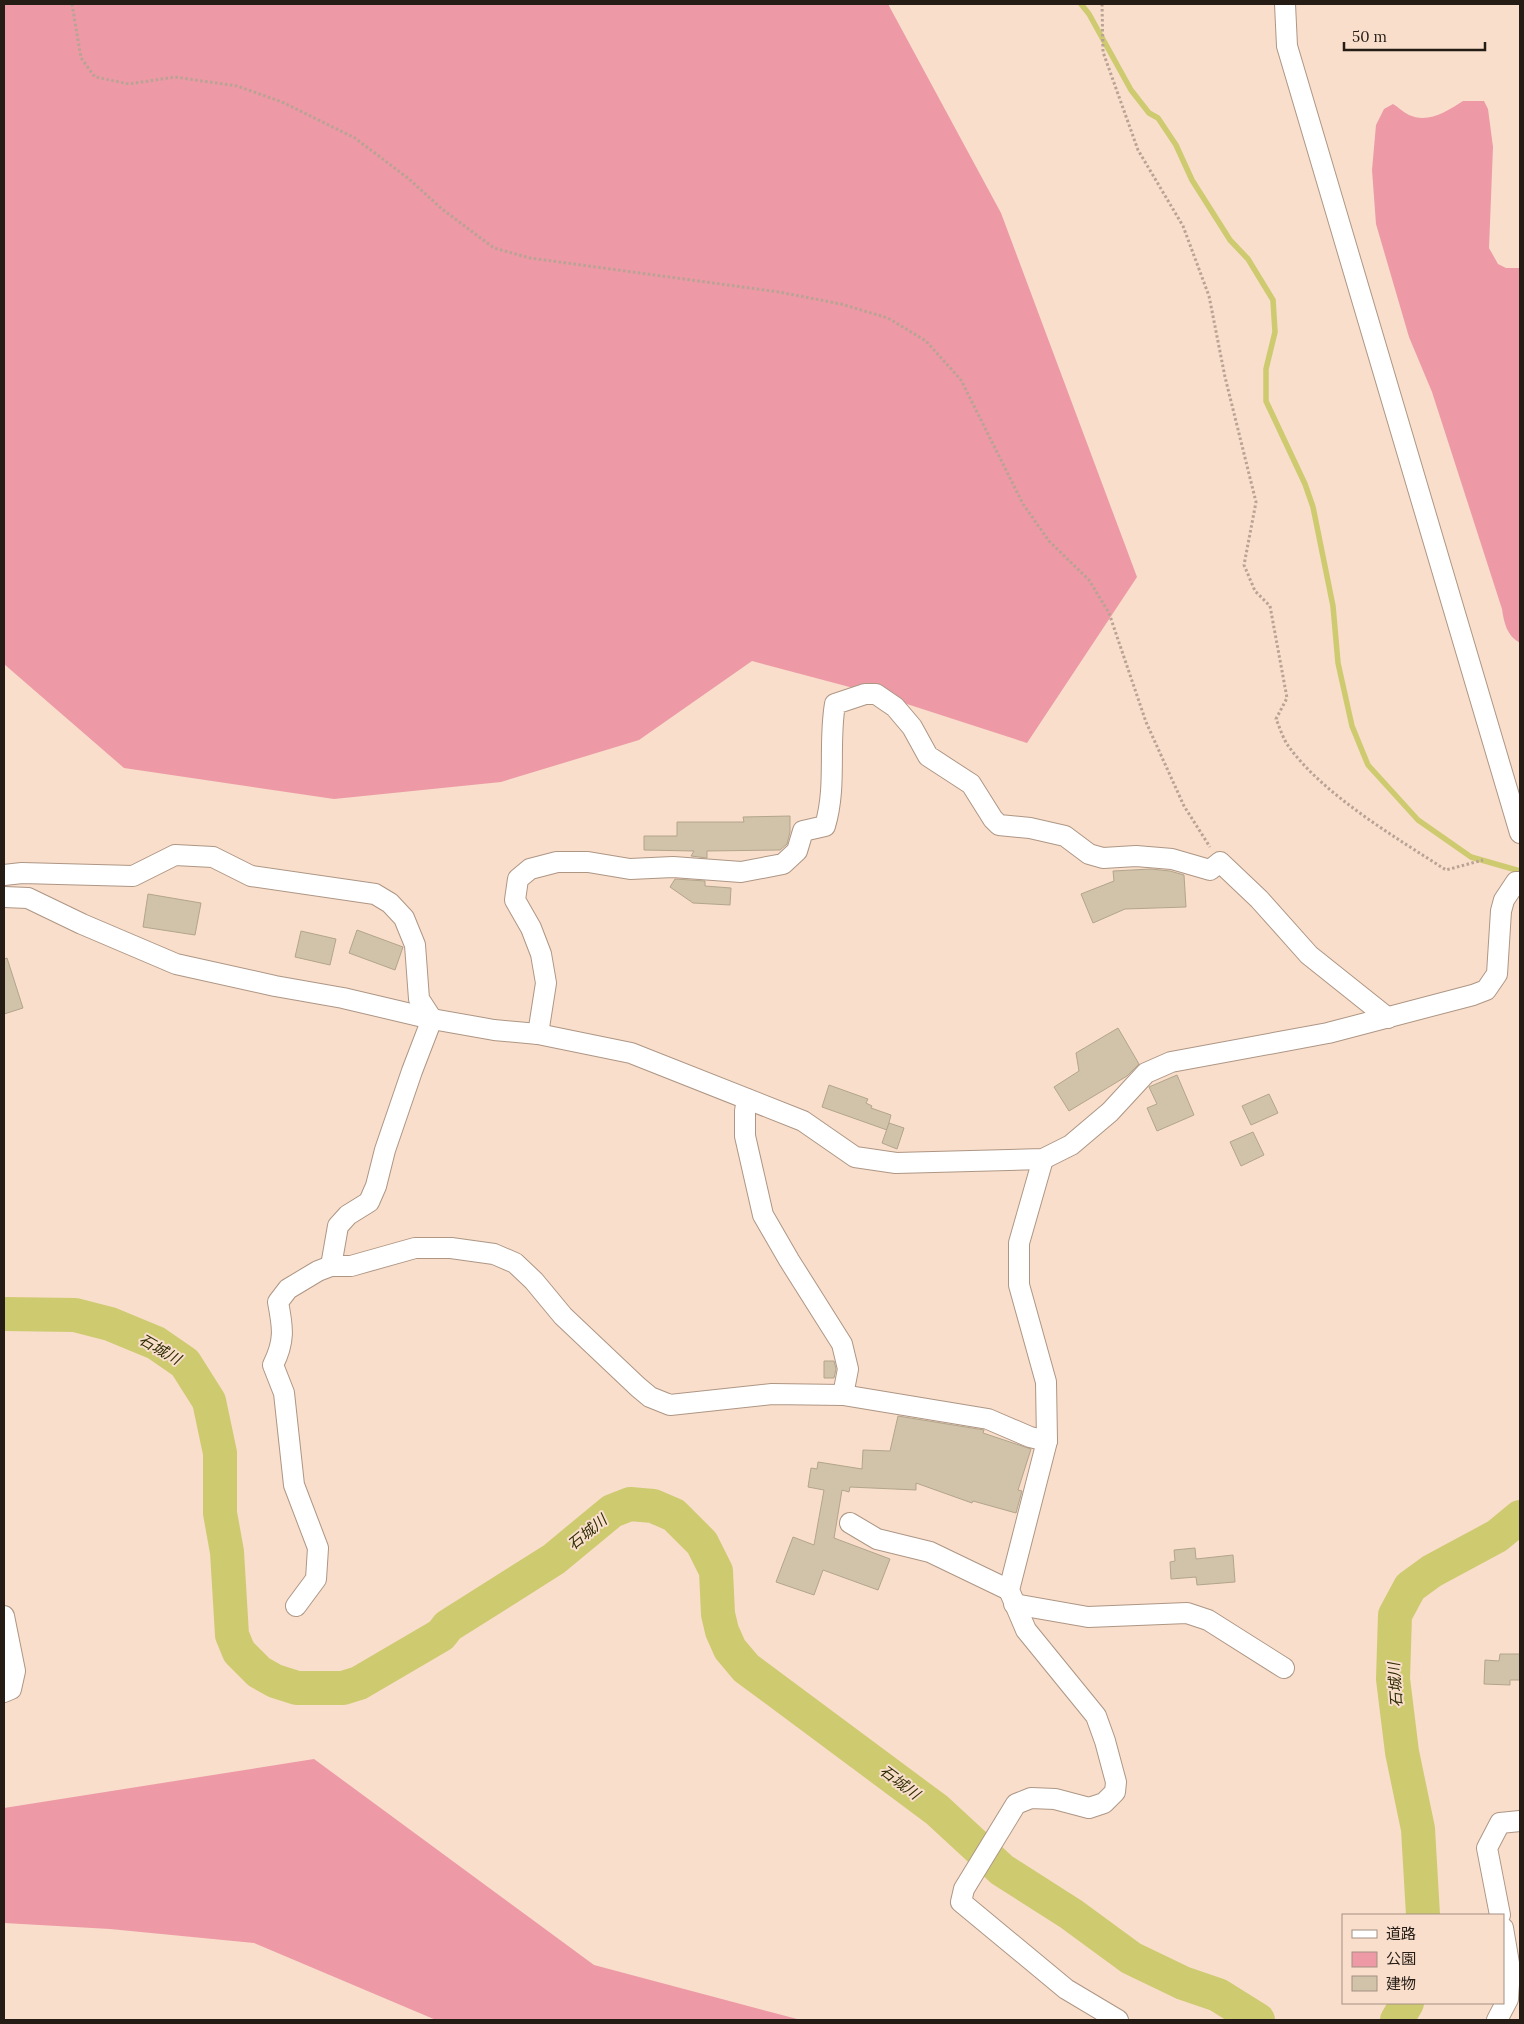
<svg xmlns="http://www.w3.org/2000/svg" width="1524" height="2024" font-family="Lora,'Noto Sans JP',serif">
<rect width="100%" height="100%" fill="#f8decb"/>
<!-- green -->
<g fill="#ed9aa6">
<polygon points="4,4 888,4 1001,213 1137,577 1027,743 876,694 752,661 639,740 501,782 334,799 124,768 4,664"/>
<path d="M1463,101H1484L1488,109L1493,147L1489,248L1498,264L1506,268H1520V643C1507,636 1504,623 1502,609L1432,392L1409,337L1376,224L1372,170L1376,125L1384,109L1393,104C1398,107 1403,112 1409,115C1428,124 1447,111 1463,101Z"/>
<polygon points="314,1759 594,1965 801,2020 436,2020 254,1943 110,1929 4,1923 4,1808"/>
</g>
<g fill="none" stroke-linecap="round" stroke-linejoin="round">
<!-- stream -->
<polyline stroke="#ceca6f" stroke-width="5.5" points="1081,4 1089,14 1131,90 1149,113 1158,118 1176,145 1192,180 1230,240 1248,259 1273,300 1275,332 1266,369 1266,401 1305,484 1313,507 1333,606 1338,663 1352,726 1368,765 1418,820 1471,857 1520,871"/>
<!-- river -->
<g stroke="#ceca6f" stroke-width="34">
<polyline points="4,1314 75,1315 110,1324 156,1343 185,1363 209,1401 220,1453 220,1513 227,1552 232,1635 239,1652 259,1672 275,1681 297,1688 343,1688 359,1683 441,1635 448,1626 554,1559 612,1511 630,1504 653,1506 674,1515 702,1543 716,1571 718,1614 722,1631 730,1649 746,1668 937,1810 1002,1870 1071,1914 1131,1958 1183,1983 1218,1995 1258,2020"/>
<polyline points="1423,1915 1418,1829 1402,1752 1393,1679 1395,1615 1410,1587 1432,1571 1497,1536 1520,1517"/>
<polyline points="1397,2020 1407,2003"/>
</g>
</g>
<!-- building -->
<g fill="#d1c3a9" stroke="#b3a58c">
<polygon points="790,816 790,832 787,844 780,850 707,851 707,858 691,856 694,851 644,850 644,836 677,836 677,822 744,822 743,817"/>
<polygon points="1151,869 1170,871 1184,875 1186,907 1125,909 1093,923 1081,894 1114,881 1113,871"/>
<polygon points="675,879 705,881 705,886 731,888 730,905 693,903 670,887"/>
<polygon points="148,894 201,903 195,935 143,927"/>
<polygon points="357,930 403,947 395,970 349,953"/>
<polygon points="301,931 336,939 330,965 295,957"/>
<polygon points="7,958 23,1008 4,1014 4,959"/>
<polygon points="1118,1028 1139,1064 1127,1076 1069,1111 1054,1087 1079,1071 1076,1053"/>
<polygon points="1177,1075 1194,1115 1157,1131 1147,1108 1157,1104 1149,1087"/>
<polygon points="829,1085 868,1099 866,1103 872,1106 871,1108 891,1115 887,1130 822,1107"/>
<polygon points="1269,1094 1278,1113 1251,1125 1242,1106"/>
<polygon points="889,1123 904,1128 897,1149 882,1143"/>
<polygon points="1253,1132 1264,1155 1241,1166 1230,1142"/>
<polygon points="824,1361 834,1361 836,1369 834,1378 824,1378"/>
<polygon points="898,1416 984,1430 983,1433 1031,1449 1018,1490 1022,1491 1016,1513 973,1501 972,1503 916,1483 916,1490 850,1487 849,1492 842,1490 834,1538 890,1559 878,1590 823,1570 814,1595 776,1582 793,1537 814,1545 824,1490 808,1487 811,1468 817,1469 818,1462 862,1469 863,1450 890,1451"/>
<polygon points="1195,1548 1196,1559 1233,1555 1235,1582 1197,1585 1196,1577 1171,1579 1170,1562 1175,1561 1174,1550"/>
<polygon points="1500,1654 1520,1654 1520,1680 1510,1680 1510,1685 1484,1684 1485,1660 1499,1661"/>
</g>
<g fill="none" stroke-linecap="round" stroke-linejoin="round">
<defs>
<g id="minor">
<polyline points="1285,4 1287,46 1520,833"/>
<polyline points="4,875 22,873 133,876 175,855 213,857 251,876 375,894 390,903 404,918 415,945 419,999 432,1019"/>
<polyline points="4,897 28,898 82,924 176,964 275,986 343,998 432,1019 494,1030 538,1034 631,1053 803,1121 855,1157 896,1163 1043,1159 1071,1145 1110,1112 1146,1073 1171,1062 1328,1033 1473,995 1486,990 1497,974 1501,911 1504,900 1516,882 1520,882"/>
<path d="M538,1034L546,983L541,954L531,928L515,900L518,879L530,869L557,862H588L630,869L673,867L741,872L783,864L797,851L803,831L825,826C837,786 828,744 835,704L865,694H876L895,707L912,727L928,756L971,784L993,819L999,825L1030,828L1065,836L1089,854L1103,858L1136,856L1172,859L1210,870L1220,862L1259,899L1309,955L1388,1018"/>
<polyline points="747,1099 745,1111 745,1136 763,1215 789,1260 842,1344 848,1369 843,1395"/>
<polyline points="1043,1159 1019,1243 1019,1285 1046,1382 1047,1441 1009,1590 1026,1630 1096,1716 1105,1741 1116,1782 1115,1792 1104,1803 1089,1808 1055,1799 1031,1798 1016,1804 964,1889 961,1902 1066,1989 1118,2020"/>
<polyline points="331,1266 338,1226 348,1215 369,1202 376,1186 385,1150 412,1071 432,1019"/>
<polyline points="850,1523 877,1539 930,1552 1009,1590"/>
<polyline points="1014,1604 1088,1617 1187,1613 1208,1620 1284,1668"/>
<path d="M296,1606L316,1579L318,1548L294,1485L284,1393L273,1365C285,1341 283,1328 278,1302L288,1289L318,1271L331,1266H351L415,1248H451L494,1254L515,1263L534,1281L563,1316L638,1387L650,1397L670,1405L772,1394L843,1395L988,1419L1030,1437L1047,1441"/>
<polyline points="4,1616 15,1671 11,1689 4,1692"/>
<polyline points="1500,1915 1487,1848 1500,1823 1520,1821"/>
<polyline points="1497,2020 1508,1999 1510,1969 1503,1928"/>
</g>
</defs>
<!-- minor casing -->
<use href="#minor" stroke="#ae9684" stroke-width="22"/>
<!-- path -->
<g stroke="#b8a394" stroke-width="3" stroke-dasharray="2.5 2.5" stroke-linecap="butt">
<polyline points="72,4 81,58 95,77 129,84 175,77 237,86 282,102 355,138 409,179 442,209 494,248 530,258 779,292 841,304 888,318 926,341 961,380 1023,504 1049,541 1089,580 1109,613 1146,722 1184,806 1210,847"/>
<path d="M1102,4L1103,52L1138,150L1183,226L1209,296L1225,377L1256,502L1244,565L1255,591L1270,606L1287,698L1276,719C1280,728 1283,739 1289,747C1325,796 1395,837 1446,870L1483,860"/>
</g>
<!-- minor -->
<use href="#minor" stroke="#fff" stroke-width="20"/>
</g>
<g text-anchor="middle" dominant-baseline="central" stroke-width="4" stroke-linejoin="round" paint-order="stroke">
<!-- water labels -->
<g font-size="15" font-style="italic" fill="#2f2d04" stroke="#f8decb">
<text transform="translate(160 1349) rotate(30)">石城川</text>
<text transform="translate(587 1532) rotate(-39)">石城川</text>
<text transform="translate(1395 1685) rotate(-94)">石城川</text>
<text transform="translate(900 1782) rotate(37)">石城川</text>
</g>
</g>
<!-- border -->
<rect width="1524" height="2024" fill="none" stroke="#251c16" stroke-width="10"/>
<!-- legend -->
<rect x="1342" y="1914" width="162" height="90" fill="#f8decb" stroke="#a49083"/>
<rect x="1352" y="1930" width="25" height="8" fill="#ffffff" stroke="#a49083"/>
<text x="1386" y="1939" font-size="15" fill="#251c16">道路</text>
<rect x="1352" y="1952" width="25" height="15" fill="#ed9aa6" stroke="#a49083"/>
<text x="1386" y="1964" font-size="15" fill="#251c16">公園</text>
<rect x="1352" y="1976" width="25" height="15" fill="#d1c3a9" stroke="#a49083"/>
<text x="1386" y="1989" font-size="15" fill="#251c16">建物</text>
<!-- scale -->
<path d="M1344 42v8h141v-8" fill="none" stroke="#251c16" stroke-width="2.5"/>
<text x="1352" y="42" font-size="15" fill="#251c16" stroke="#f8decb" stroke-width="4" paint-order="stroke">50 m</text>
</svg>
